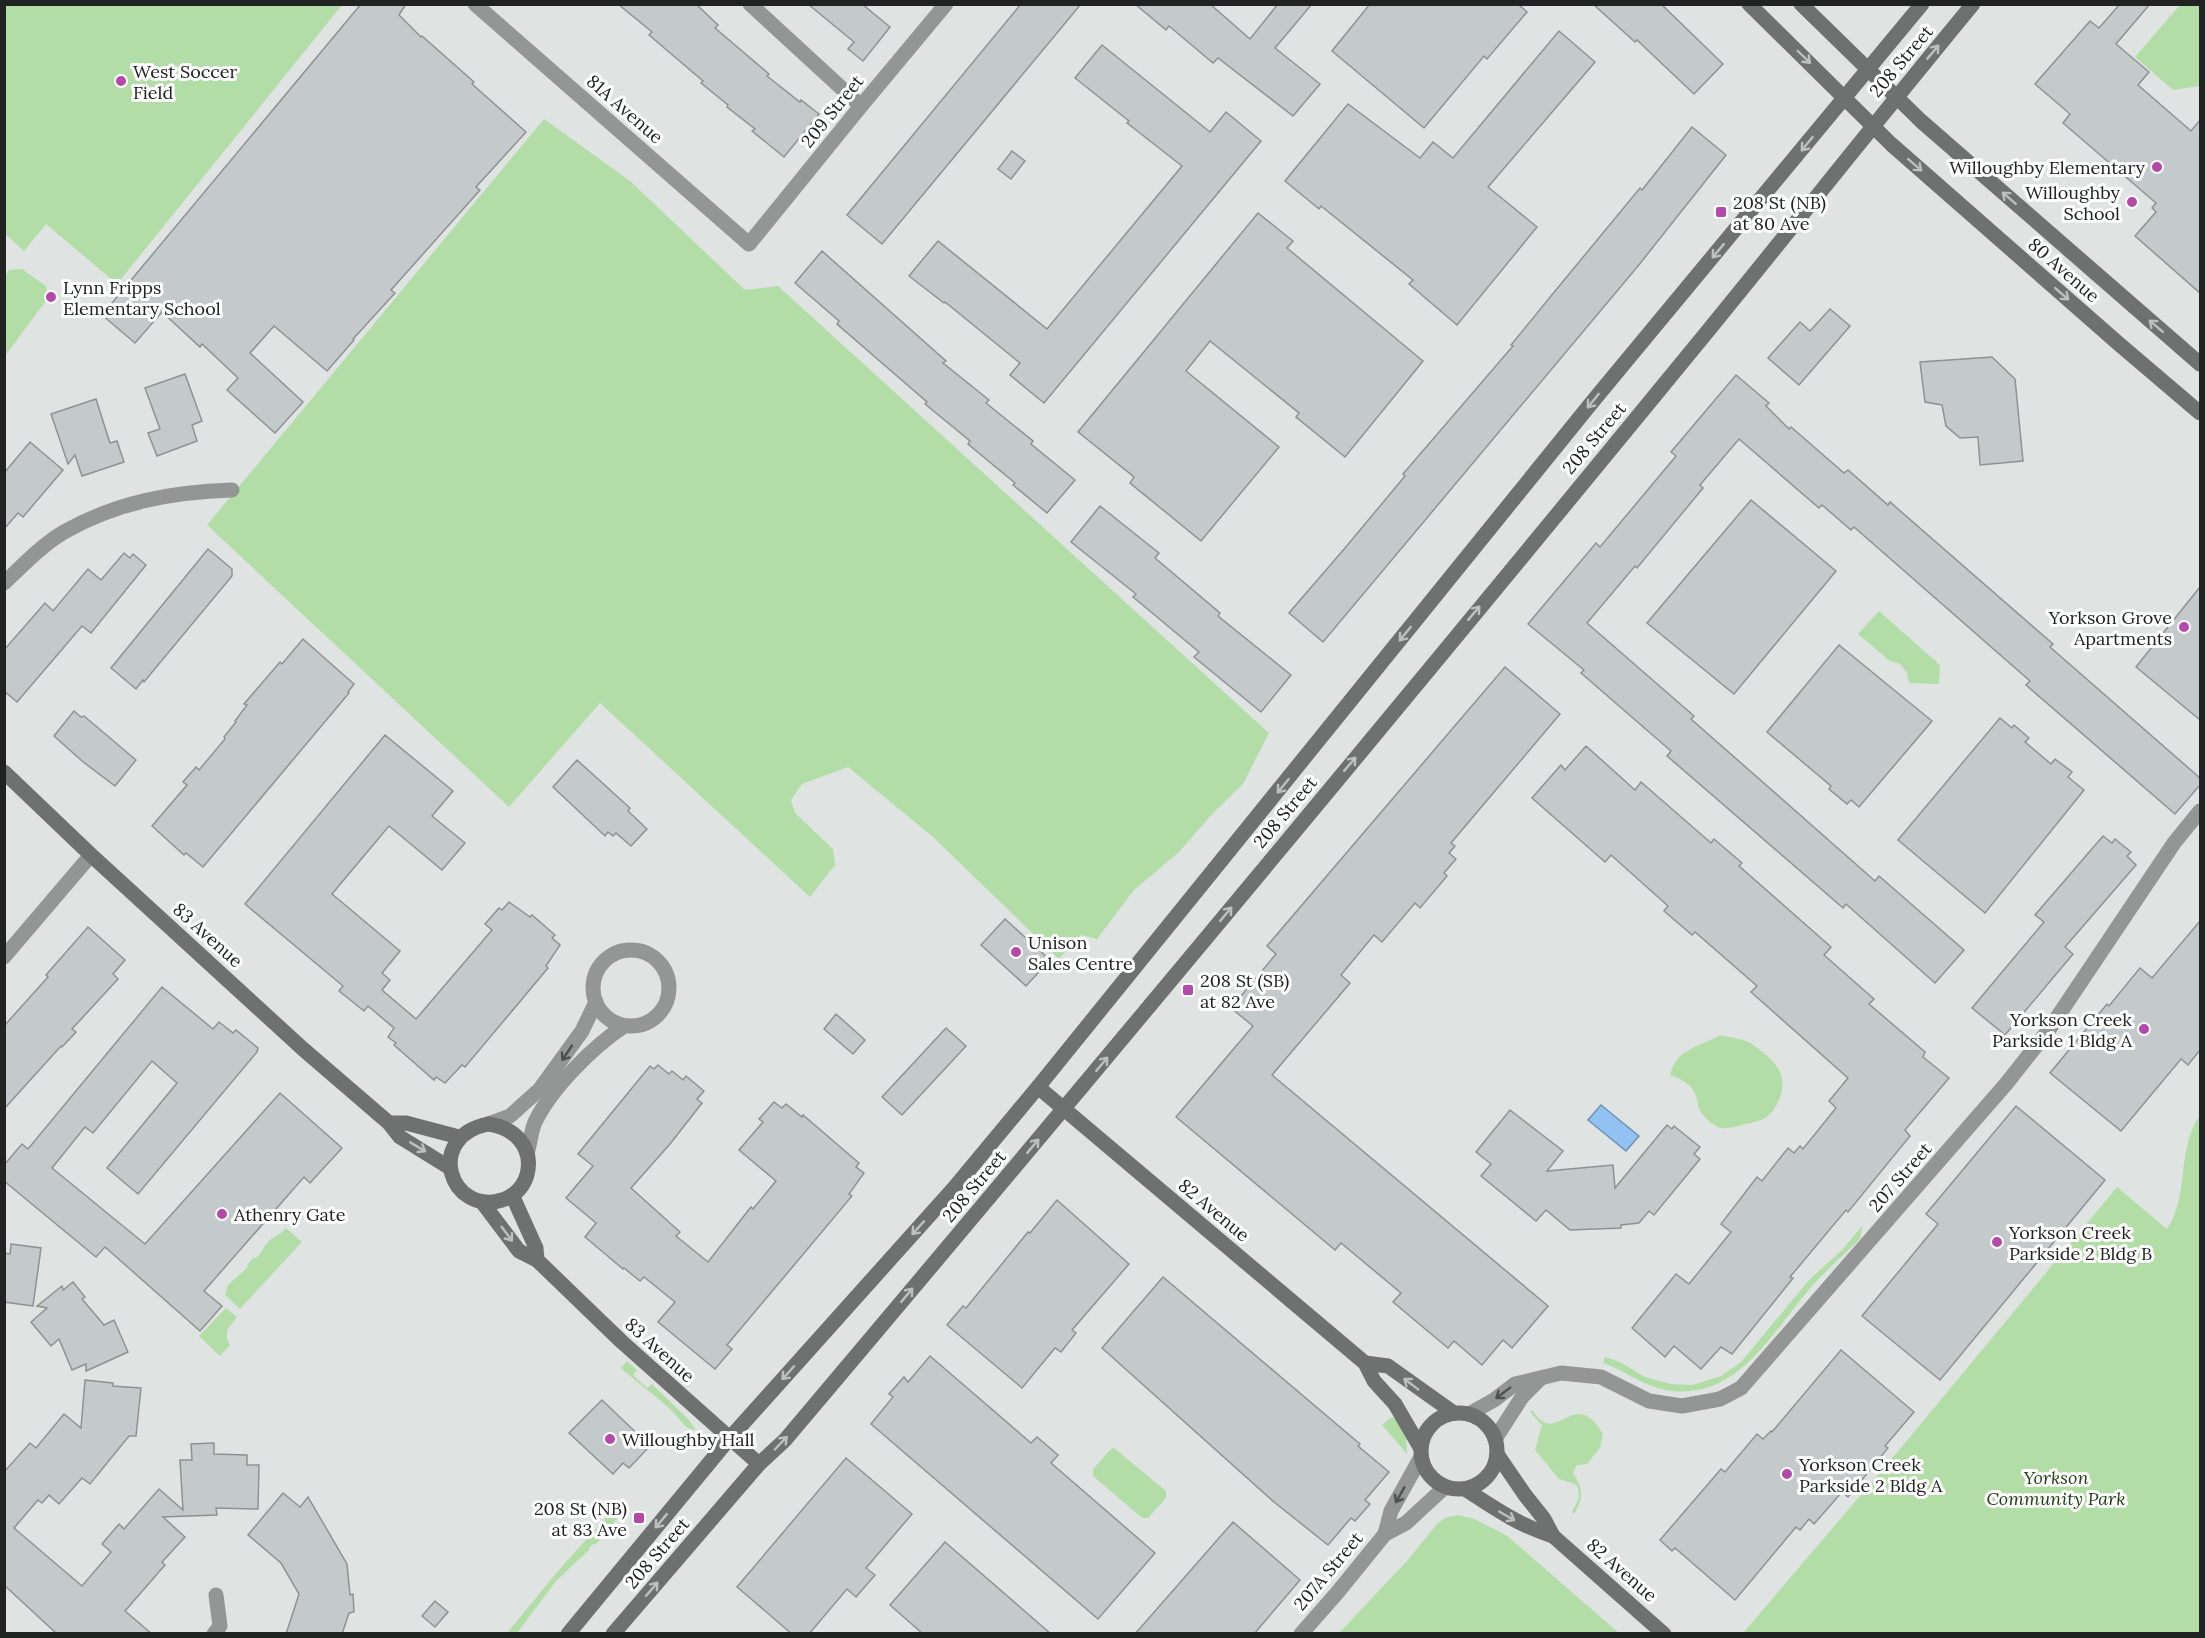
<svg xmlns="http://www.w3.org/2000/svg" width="2205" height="1638" font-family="Lora,serif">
<rect width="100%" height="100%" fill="#dfe4e3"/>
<!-- green -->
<g fill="#b3dda6">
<polygon points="4,5 5,4 342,5 117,284 46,224 24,251 5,234"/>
<polygon points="2180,5 2200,5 2200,86 2173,90 2135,57"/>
<polygon points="544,119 630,181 745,290 778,286 1269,733 1243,784 1214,812 1179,852 1134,890 1097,939 1081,935 1059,959 933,837 848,767 802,784 791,800 795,813 833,849 835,865 810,897 600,703 509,807 207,525"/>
<polygon points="22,269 46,286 48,298 5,356 5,277 9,270"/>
<polygon points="1879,611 1940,665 1939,684 1909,683 1907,673 1900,664 1890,661 1858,634"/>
<path d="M1721,1035C1728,1037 1748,1040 1752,1044C1774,1060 1792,1075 1777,1104C1769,1119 1761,1121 1745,1124C1738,1126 1729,1129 1722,1128C1714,1127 1701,1115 1699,1108C1697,1101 1697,1096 1693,1090C1688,1082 1679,1078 1670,1075C1676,1049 1700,1046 1721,1035Z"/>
<path d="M2200,1115V1633H1743L1900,1449L2117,1187L2167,1229C2190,1195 2176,1149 2200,1115Z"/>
<path d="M1863,1225L1860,1238L1856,1243C1842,1256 1827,1270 1814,1284C1773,1329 1739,1403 1666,1390C1643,1386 1624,1370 1603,1363L1605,1357L1620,1362L1645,1377L1671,1384L1692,1385L1721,1376L1741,1362L1809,1280L1842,1250Z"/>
<path d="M286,1228L302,1242L240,1309L225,1295L228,1285L248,1267L247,1265L254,1257L256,1258C262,1253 264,1246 269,1241C275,1235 281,1235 286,1228Z"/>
<polygon points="226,1308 237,1317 227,1330 227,1339 230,1345 220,1356 199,1336"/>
<path d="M627,1361L637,1370L633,1375L647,1388L652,1384L688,1419L696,1430C685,1430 682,1421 675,1414C659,1397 638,1384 621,1368Z"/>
<path d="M1532,1410C1536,1415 1540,1421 1546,1423C1564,1429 1579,1393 1603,1434L1600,1448L1587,1464L1577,1465L1573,1473C1582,1487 1585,1497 1574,1514L1572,1512L1579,1498L1578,1487L1575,1484L1559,1479L1535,1450L1542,1425L1530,1412Z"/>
<polygon points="1391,1417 1397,1418 1406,1436 1407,1454 1382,1425"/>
<polygon points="1114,1448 1166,1491 1166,1498 1148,1518 1142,1518 1093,1476 1093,1469 1111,1449"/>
<polygon points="621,1501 627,1507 595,1545 593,1544 589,1548 590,1549 556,1581 517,1633 507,1633 557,1572"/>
<polygon points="1458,1515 1474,1519 1506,1535 1619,1633 1339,1633 1407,1561 1437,1524 1445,1518"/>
</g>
<!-- water -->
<polygon fill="#91c2f2" stroke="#6f92b4" stroke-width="1.5" points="1601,1105 1639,1136 1626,1151 1588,1120"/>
<!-- building -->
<g fill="#c4c9cb" stroke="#8e9294" stroke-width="1.5">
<polygon points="361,4 406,4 399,15 421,37 422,36 474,82 472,84 526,132 476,187 480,190 391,290 395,293 353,339 354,340 327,371 274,326 250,353 303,402 275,433 227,390 238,378 202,344 200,347 162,312 135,343 102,315"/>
<polygon points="618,4 696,4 718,25 715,28 769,74 767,76 800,102 801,100 819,114 784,157 752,131 755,129 727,107 728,105 701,83 703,81 649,35 652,32"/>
<polygon points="808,4 862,4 890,27 863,61 848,49 854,42"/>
<polygon points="1021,4 1081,4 882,244 847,215"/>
<polygon points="1135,4 1210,4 1250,39 1278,4 1312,4 1275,48 1320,84 1293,116 1218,58 1213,63 1169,26 1166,30"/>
<polygon points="1370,4 1518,4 1527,12 1487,59 1484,56 1424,128 1332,51"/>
<polygon points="1593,4 1661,4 1723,64 1694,94 1637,40 1635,42"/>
<polygon points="2120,4 2150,4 2116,44 2149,72 2138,85 2191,131 2200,120 2200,293 2135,236 2156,212 2152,208 2156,203 2063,123 2070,114 2035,84 2090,21 2099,28"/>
<polygon points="1559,31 1595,62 1488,187 1537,227 1457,325 1409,284 1413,280 1321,206 1319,209 1285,181 1348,104 1420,158 1433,142 1453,158"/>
<polygon points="1102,45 1210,132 1226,112 1261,141 1044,403 1010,375 1020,363 945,302 944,303 909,276 938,241 1047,329 1182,166 1127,123 1129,121 1075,78"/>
<polygon points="1692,127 1726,155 1638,266 1323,642 1289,613 1345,548 1405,476 1403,474 1513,346 1511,345 1551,296 1640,188 1642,190"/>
<polygon points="1012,151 1025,161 1011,179 998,169"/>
<polygon points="1258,213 1293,241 1287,248 1423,361 1345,457 1296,417 1299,413 1210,341 1186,371 1279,447 1201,541 1130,483 1134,477 1078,432"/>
<polygon points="822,251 946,361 943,363 989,400 986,403 1033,441 1031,444 1075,480 1047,513 1013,485 1015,483 968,444 970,441 925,404 927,402 837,324 839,321 795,283"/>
<polygon points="1830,309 1850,326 1799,385 1768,358 1800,322 1810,331"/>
<polygon points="1992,357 2015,379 2023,461 1980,465 1978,437 1960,438 1946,426 1942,405 1925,402 1920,362"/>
<polygon points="185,374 202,421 192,425 197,441 157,456 148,433 160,429 145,388"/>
<polygon points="1736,375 1769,403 1766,406 1789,429 1791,427 1844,473 1848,470 1888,505 1890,502 2053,644 2050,647 2200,778 2200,785 2175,814 2026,685 2030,681 1854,527 1851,530 1822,505 1819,508 1739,439 1700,485 1703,488 1637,568 1635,566 1587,623 1694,716 1691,719 1875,881 1879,876 1964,950 1935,983 1846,904 1843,908 1667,756 1671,751 1581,673 1584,670 1528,624 1596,543 1600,547 1676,456 1671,452"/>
<polygon points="96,399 110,443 117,441 124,462 82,476 75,455 68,464 51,414"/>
<polygon points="30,442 63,470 23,517 18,513 4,529 4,473"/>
<polygon points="1751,500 1836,571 1734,694 1647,623"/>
<polygon points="1100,506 1159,553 1155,558 1220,613 1218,616 1291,675 1261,712 1194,657 1199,652 1133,597 1136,594 1071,542"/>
<polygon points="208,549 232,569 232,576 144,682 143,680 136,689 111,668"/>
<polygon points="124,553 130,558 133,554 146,565 91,633 82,626 17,702 4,691 4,650 45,603 53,611 88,569 101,580"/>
<polygon points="2200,587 2200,720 2136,667"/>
<polygon points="303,639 354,684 348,692 349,693 203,867 186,853 184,855 152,826 187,785 183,782 196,767 199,770 225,739 224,737 236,722 235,721 247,705 244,704 280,662 282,664"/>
<polygon points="1839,645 1932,721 1859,807 1851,800 1847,804 1829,789 1831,786 1767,732"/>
<polygon points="1505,667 1560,714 1451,843 1455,846 1449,853 1456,859 1444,873 1447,876 1420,908 1415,903 1382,942 1374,935 1341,975 1350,983 1272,1075 1548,1306 1512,1348 1503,1340 1482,1365 1454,1341 1448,1348 1393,1302 1401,1293 1341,1243 1335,1250 1176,1117 1253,1026 1231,1008 1276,954 1267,946"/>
<polygon points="74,711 81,717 84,716 136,760 115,786 82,761 54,736"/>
<polygon points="2000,718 2012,728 2014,725 2029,738 2025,742 2051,764 2055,759 2072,772 2068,777 2084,790 1985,913 1898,840"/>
<polygon points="385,735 453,791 432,816 465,843 442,870 389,826 332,894 400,951 382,973 390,980 382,990 416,1019 492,930 485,924 499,908 502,910 509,902 530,917 532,915 555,935 552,938 560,945 546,966 548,968 465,1067 462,1065 445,1083 436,1077 434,1080 394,1045 396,1043 388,1037 394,1028 368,1006 364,1011 339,991 343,986 245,904"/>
<polygon points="1586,746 1635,790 1641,782 1711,843 1714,839 1742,863 1739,866 1831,947 1824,955 1874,999 1869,1004 1925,1052 1923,1057 1949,1078 1905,1130 1910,1136 1848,1212 1846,1210 1790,1277 1793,1278 1732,1354 1721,1347 1701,1369 1674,1346 1665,1357 1632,1328 1676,1274 1689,1284 1731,1232 1721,1224 1757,1177 1762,1181 1788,1148 1794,1153 1800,1146 1803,1149 1836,1108 1829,1101 1848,1078 1751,992 1757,986 1695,932 1692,935 1664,911 1668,906 1611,855 1605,862 1532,798 1561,765 1565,770"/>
<polygon points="577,760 630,808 628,811 647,829 631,846 616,833 613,836 608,832 605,836 553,787"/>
<polygon points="2103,836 2112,843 2115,839 2131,852 2127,856 2136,865 2065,947 2073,954 2005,1035 1972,1008 2044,922 2035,915"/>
<polygon points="1005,919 1050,960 1026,986 981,945"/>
<polygon points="2200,921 2200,1050 2188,1065 2181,1059 2121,1131 2050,1073 2107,1004 2109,1006 2140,968 2152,978"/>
<polygon points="88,927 125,960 113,974 118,979 72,1029 76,1032 62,1047 61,1046 4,1109 4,1026 48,977 46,975"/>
<polygon points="162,987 213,1029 219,1022 233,1033 236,1030 258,1048 257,1052 138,1194 107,1168 177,1083 152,1061 93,1133 85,1127 52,1168 145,1244 280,1093 342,1148 310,1183 304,1177 204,1291 222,1306 200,1331 105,1247 96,1257 4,1181 4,1165 22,1144 28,1149"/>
<polygon points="836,1014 865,1040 853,1054 824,1029"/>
<polygon points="946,1028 966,1046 902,1115 882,1097"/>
<polygon points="658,1065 669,1074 672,1071 683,1080 686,1076 704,1091 697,1099 702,1103 670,1144 631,1188 680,1232 676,1236 708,1262 751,1207 753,1209 776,1181 739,1150 763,1122 759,1119 774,1102 782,1108 786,1104 802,1117 803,1115 859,1163 856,1167 864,1173 849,1194 852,1196 727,1345 732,1349 715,1369 658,1322 675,1302 644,1277 640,1281 624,1268 623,1269 585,1237 596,1223 566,1198 593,1166 578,1154 650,1066 654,1069"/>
<polygon points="2016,1106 2105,1180 1940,1380 1862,1316 1938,1224 1926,1214"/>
<polygon points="1510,1110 1563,1151 1547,1171 1613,1165 1615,1188 1667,1125 1672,1129 1674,1126 1700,1147 1694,1154 1700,1159 1654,1215 1649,1211 1639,1223 1621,1225 1621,1228 1570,1230 1546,1210 1536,1221 1481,1176 1491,1164 1476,1152"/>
<polygon points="1057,1200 1129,1264 1072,1330 1076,1333 1061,1352 1055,1348 1022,1388 947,1325 963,1306 966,1308 1028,1232 1030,1233"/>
<polygon points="11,1244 41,1248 33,1306 4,1302 4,1253 10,1254"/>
<polygon points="1163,1277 1360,1444 1358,1446 1389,1472 1365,1500 1370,1504 1355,1521 1351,1518 1328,1545 1274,1502 1102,1348"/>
<polygon points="73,1282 85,1297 82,1299 104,1325 114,1320 128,1352 86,1371 86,1364 72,1370 59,1339 51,1346 31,1322 47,1308 37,1306 62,1286 63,1290"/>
<polygon points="1841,1350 1914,1412 1885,1446 1888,1448 1848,1497 1842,1492 1814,1524 1809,1519 1800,1530 1796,1527 1735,1600 1675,1548 1672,1551 1660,1540 1721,1469 1725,1472 1757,1434 1763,1439 1771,1431 1772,1432"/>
<polygon points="930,1356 1031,1443 1037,1437 1058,1455 1051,1463 1155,1553 1098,1619 871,1424 893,1397 889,1394 904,1377 908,1382"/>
<polygon points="85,1380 113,1383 113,1386 141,1388 136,1436 129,1436 90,1484 82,1478 59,1504 49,1495 42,1503 38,1500 14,1528 82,1586 111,1552 102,1544 119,1524 124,1529 159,1489 183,1510 180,1460 192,1460 191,1444 214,1443 214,1454 247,1455 247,1465 259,1465 258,1509 216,1508 217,1515 163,1517 185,1537 162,1562 165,1565 125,1611 152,1634 57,1634 4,1585 4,1472 30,1443 36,1448 64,1414 81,1428"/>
<polygon points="602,1400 650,1446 629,1468 623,1463 613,1474 569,1433"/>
<polygon points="846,1458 912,1514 866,1568 875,1575 856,1597 847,1589 809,1634 792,1634 737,1587"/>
<polygon points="283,1493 300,1507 308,1497 347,1564 350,1595 353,1594 354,1612 349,1613 342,1634 286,1634 299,1594 281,1563 248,1535"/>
<polygon points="1233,1522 1300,1580 1254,1634 1135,1634"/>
<polygon points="945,1542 1051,1634 923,1634 890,1605"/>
<polygon points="435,1601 448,1612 435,1627 422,1616"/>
</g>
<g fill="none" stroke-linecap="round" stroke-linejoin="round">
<!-- street -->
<g stroke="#949695" stroke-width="15">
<polyline points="475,4 749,244 861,106 946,4"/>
<polyline points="750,4 861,106"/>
<path d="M4,583C23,565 42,545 64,532C117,502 172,492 232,490"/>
<circle cx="631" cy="988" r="38"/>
<polyline points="4,957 91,855"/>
<polyline points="488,1124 510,1116 540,1089 582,1031 596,1002"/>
<path d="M527,1154C530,1144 531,1131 535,1122C552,1087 593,1047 624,1026"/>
<polyline points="1469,1414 1494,1400 1515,1384 1561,1373 1601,1377 1649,1401 1682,1406 1720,1399 1741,1388 2006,1084 2048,1031 2174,843 2200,811"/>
<polyline points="1495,1439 1522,1397 1540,1379"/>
<polyline points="1385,1534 1391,1511 1421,1457"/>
<polyline points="214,1634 220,1626 216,1595"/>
<polyline points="1301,1634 1337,1593 1385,1534 1406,1523 1445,1487"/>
</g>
<!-- secondary -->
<g stroke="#6f7170" stroke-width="15">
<polyline points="1749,4 1891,144 2119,344 2200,413"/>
<polyline points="1801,4 1921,121 2200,364"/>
<polyline points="4,772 91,855 303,1049 389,1123 400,1137 450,1168"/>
<polyline points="1038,1087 1365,1363 1374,1381 1395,1404 1420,1447"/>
<polyline points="389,1123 406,1123 459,1137"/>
<path d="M488,1124C514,1127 534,1147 527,1175C523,1188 514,1196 502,1200C450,1216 424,1137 488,1124Z"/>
<polyline points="513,1197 536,1248 537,1260"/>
<polyline points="482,1202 519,1251 537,1260 622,1342 759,1464"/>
<polyline points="1365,1363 1388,1366 1454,1413"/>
<circle cx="1459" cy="1451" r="38"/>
<polyline points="1497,1454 1525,1495 1544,1519 1553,1536 1664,1634"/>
<path d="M1465,1489C1494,1508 1520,1526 1553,1536"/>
<polyline points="568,1634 729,1439 954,1188 1038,1087 1593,401 1922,4"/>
<path d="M613,1634L759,1464L785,1440C1095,1073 1403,703 1707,332C1796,223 1883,113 1973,4"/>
</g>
</g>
<!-- one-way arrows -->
<defs><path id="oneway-shaft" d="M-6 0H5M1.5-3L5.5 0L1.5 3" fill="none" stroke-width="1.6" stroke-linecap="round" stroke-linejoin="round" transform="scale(1.5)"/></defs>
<g stroke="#bebfbf">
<use href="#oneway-shaft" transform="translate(1933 52) rotate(-50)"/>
<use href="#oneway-shaft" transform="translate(1804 57) rotate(44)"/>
<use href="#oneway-shaft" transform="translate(1807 144) rotate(129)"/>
<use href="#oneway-shaft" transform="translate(1915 165) rotate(41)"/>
<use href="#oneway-shaft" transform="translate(2009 198) rotate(-139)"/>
<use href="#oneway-shaft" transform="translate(1718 251) rotate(130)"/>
<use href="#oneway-shaft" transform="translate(2062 294) rotate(41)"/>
<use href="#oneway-shaft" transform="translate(2156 326) rotate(-139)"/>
<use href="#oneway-shaft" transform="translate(1593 401) rotate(129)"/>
<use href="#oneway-shaft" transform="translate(1474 613) rotate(-50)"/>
<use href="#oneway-shaft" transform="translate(1405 634) rotate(129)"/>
<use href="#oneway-shaft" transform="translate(1350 764) rotate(-50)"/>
<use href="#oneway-shaft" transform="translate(1283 786) rotate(129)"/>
<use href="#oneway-shaft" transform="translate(1226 914) rotate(-50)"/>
<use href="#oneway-shaft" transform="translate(1102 1064) rotate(-50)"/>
<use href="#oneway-shaft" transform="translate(1033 1146) rotate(-50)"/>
<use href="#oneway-shaft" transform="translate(418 1147) rotate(31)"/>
<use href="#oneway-shaft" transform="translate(918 1228) rotate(132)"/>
<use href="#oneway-shaft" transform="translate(507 1234) rotate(53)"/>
<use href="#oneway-shaft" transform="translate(907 1295) rotate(-50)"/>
<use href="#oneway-shaft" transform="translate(788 1373) rotate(132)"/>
<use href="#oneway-shaft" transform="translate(1411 1384) rotate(-143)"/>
<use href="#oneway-shaft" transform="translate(781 1443) rotate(-46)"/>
<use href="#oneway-shaft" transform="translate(1507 1516) rotate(30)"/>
<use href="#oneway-shaft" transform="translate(661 1521) rotate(130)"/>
<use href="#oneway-shaft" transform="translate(652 1589) rotate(-49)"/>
</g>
<g stroke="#4f5050">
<use href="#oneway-shaft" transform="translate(567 1053) rotate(124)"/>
<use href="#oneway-shaft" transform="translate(1503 1393) rotate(143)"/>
<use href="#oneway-shaft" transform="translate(1400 1495) rotate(119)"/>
</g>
<!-- markers -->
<g fill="#b349ab" stroke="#fff" stroke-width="2">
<circle cx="121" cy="81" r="6"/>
<circle cx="2157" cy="167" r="6"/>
<circle cx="2132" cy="202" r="6"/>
<rect x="1715" y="206" width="12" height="12" rx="3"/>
<circle cx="51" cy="297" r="6"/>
<circle cx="2184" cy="627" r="6"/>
<circle cx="1016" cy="952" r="6"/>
<rect x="1182" y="984" width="12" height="12" rx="3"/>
<circle cx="2144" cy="1029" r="6"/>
<circle cx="222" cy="1214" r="6"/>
<circle cx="1997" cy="1242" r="6"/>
<circle cx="610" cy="1439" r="6"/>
<circle cx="1787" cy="1474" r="6"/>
<rect x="633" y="1512" width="12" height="12" rx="3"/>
</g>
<g text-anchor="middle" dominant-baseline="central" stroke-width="6" stroke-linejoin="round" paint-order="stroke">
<!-- street labels -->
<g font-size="18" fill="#212222" stroke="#fff">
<text transform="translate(1901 61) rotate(-50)">208 Street</text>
<text transform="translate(625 109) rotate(41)">81A Avenue</text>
<text transform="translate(832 111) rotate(-51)">209 Street</text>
<text transform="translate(2064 270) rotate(41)">80 Avenue</text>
<text transform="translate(1594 438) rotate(-50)">208 Street</text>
<text transform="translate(1285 812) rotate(-50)">208 Street</text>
<text transform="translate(208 935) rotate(42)">83 Avenue</text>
<text transform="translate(1900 1177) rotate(-49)">207 Street</text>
<text transform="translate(974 1186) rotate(-50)">208 Street</text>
<text transform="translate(1214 1210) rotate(40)">82 Avenue</text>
<text transform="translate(660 1350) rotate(42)">83 Avenue</text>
<text transform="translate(657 1553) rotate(-49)">208 Street</text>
<text transform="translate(1622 1570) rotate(41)">82 Avenue</text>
<text transform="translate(1328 1571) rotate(-50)">207A Street</text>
</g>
<!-- poi labels -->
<g font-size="18" fill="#212222" stroke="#fff" text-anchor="start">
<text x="133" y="71">West Soccer<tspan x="133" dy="21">Field</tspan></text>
<text x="2145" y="167" text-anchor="end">Willoughby Elementary</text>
<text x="2120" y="192" text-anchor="end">Willoughby<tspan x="2120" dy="21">School</tspan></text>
<text x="1733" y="202">208 St (NB)<tspan x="1733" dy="21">at 80 Ave</tspan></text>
<text x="63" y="287">Lynn Fripps<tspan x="63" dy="21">Elementary School</tspan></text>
<text x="2172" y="617" text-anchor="end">Yorkson Grove<tspan x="2172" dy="21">Apartments</tspan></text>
<text x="1028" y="942">Unison<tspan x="1028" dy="21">Sales Centre</tspan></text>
<text x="1200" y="980">208 St (SB)<tspan x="1200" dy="21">at 82 Ave</tspan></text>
<text x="2132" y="1019" text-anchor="end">Yorkson Creek<tspan x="2132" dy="21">Parkside 1 Bldg A</tspan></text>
<text x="234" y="1214">Athenry Gate</text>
<text x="2009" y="1232">Yorkson Creek<tspan x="2009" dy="21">Parkside 2 Bldg B</tspan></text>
<text x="622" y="1439">Willoughby Hall</text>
<text x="1799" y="1464">Yorkson Creek<tspan x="1799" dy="21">Parkside 2 Bldg A</tspan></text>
<text x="627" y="1508" text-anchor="end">208 St (NB)<tspan x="627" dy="21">at 83 Ave</tspan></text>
</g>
<!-- park labels -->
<g font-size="18" font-style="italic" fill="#204113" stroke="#fff">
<text x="2056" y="1477">Yorkson<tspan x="2056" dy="21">Community Park</tspan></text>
</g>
</g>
<!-- border -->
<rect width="2205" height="1638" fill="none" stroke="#212222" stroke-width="12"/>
</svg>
